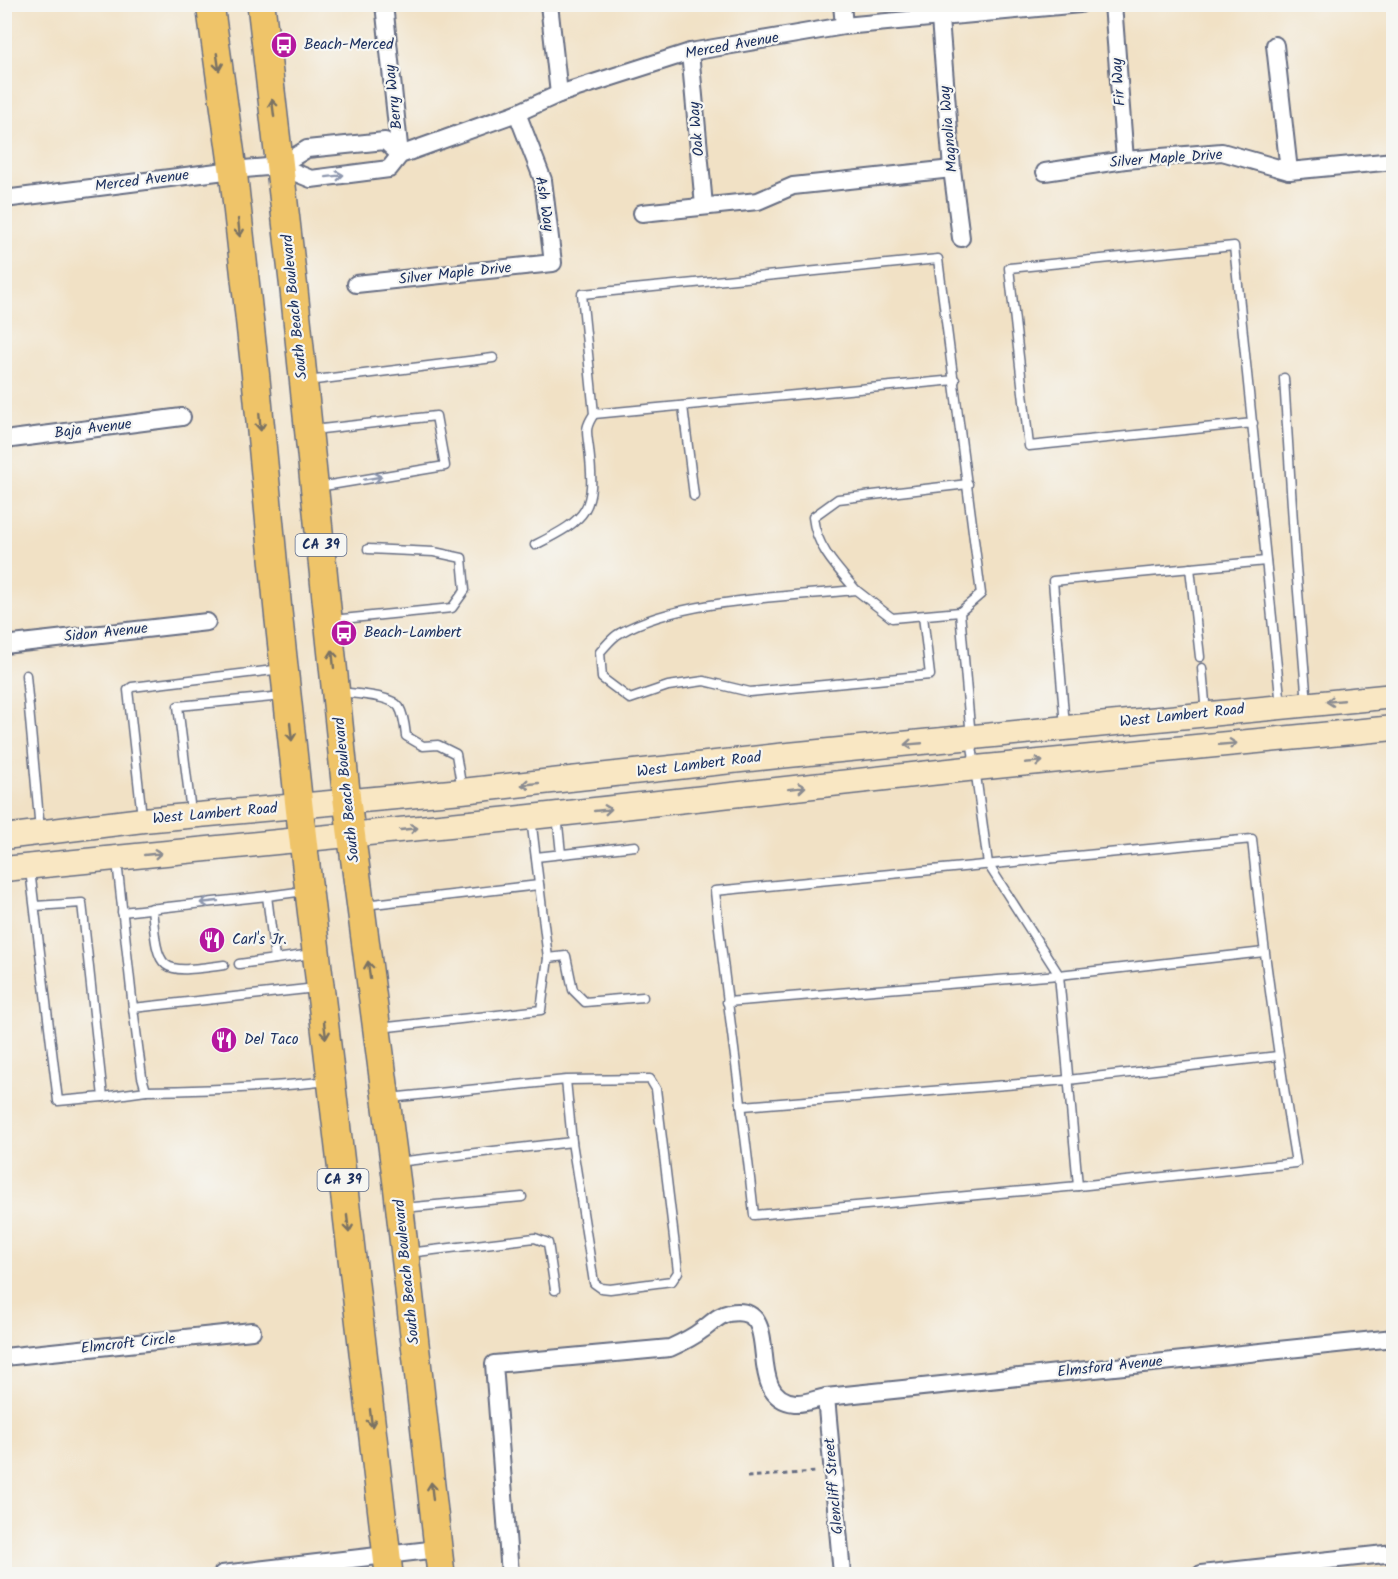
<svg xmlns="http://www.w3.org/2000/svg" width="1398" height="1579" font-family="Kalam,sans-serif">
<rect width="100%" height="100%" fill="#f6f6f2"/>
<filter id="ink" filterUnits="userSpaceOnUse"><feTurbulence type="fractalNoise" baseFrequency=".0167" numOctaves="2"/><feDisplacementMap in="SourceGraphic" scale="12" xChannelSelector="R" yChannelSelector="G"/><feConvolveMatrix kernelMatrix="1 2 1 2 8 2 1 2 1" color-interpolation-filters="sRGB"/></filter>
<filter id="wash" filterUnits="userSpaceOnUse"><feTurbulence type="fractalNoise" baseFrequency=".008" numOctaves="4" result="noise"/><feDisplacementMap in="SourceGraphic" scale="24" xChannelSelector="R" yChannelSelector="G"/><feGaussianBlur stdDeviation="1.35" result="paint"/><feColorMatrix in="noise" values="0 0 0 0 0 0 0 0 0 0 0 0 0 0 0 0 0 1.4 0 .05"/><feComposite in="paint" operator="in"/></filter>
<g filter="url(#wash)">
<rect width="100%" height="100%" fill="#f1e1c5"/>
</g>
<g filter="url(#ink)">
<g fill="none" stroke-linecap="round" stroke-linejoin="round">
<defs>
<g id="lane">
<polyline points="1284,378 1295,554 1307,704"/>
<polyline points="307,381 493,358"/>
<polyline points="683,406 694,496"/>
<polyline points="594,414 955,380"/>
<polyline points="1253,423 1029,446 1009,268 1234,246 1281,706"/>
<polyline points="313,430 436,416 445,466 318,487"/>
<path d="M535,545C589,518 596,510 589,449C587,432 584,429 594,414L582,294L938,259L981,594L960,612L971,738L988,864L1059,975L1078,1186"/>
<polyline points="1190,568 1200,657"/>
<path d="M856,590C837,568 816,547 813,517L838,499L968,484"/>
<path d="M923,616L930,675L750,692L704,681L668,686L630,699L602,678L600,652C606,646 612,637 620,633C679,599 787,597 856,590L892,618L960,612"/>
<polyline points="332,620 452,608 465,590 462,558 434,552 368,549"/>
<polyline points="1202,668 1206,714"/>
<polyline points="26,675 40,830"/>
<path d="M339,692C354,694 391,695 399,707C404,715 405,727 406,736L423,746L438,745L456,754L462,790"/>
<polyline points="1065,726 1053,581 1266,561"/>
<polyline points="191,812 178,706 283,696"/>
<polyline points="557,815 561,854"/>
<polyline points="142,817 128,690 132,687 282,669"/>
<path d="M1252,839C1263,948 1278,1056 1296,1163L1078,1186L754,1215C743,1107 726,999 715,891Z"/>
<polyline points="536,857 635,846"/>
<polyline points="117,861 133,1008 316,988"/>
<polyline points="30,870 58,1101 103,1097 82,903 35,906"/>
<polyline points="364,905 539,885"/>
<path d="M152,908C158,974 159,974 224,965"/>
<polyline points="122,912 267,896"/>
<polyline points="548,958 566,956 573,990 585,1002 643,997"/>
<polyline points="275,959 267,896 305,891"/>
<polyline points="239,964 312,954"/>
<polyline points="727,1002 1059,975 1264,952"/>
<path d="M133,1008L142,1077L146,1091C207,1090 268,1088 328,1081"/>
<polyline points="379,1028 541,1010 548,958 531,818"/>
<polyline points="103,1097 146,1091"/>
<polyline points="389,1098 566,1080 650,1079 656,1089 677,1263 678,1272 672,1281 610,1289 601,1288 594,1283 572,1142 566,1080"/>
<polyline points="743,1106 1068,1080 1278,1056"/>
<polyline points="397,1162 572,1142"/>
<polyline points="403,1208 522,1197"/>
<polyline points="408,1253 535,1238 548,1243 555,1290"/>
</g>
<g id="street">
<polyline points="384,4 400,155"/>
<polyline points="549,4 559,94"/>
<polyline points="842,4 844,26"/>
<polyline points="1113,4 1125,160"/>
<polyline points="940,19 952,169 961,238"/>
<polyline points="1275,45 1289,171"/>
<polyline points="690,52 704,206"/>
<polyline points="279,166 307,149 385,141 400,155"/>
<polyline points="1045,172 1125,160 1222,152 1289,171 1394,161"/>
<polyline points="4,199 233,170 279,166 311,179 389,169 400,155 517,113 559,94 690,52 844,26 1080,4"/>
<polyline points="642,213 758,201 793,186 952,169"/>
<polyline points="356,284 553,263 543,180 517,113"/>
<polyline points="4,440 182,417"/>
<polyline points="4,645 207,622"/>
<polyline points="4,1357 252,1331"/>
<polyline points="826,1397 842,1574"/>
<polyline points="222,1574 438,1549"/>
<path d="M510,1574L494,1364L670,1348C681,1343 692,1338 702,1330C710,1325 718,1315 729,1313C788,1302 740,1397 795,1403C804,1404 816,1399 826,1397L1394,1338"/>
<polyline points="1201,1574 1394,1553"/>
</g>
<g id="secondary">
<polyline points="4,837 143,820 462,791 778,756 1394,696"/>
<polyline points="4,869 531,817 976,768 1394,728"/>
</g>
<g id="primary">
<polyline points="210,4 233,170 256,379 278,611 299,806 389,1574"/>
<polyline points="261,4 294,290 347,801 397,1184 441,1574"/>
</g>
</defs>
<!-- lane casing -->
<use href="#lane" stroke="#666d82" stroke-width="11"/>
<!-- street casing -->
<use href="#street" stroke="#666d82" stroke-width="20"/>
<!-- secondary casing -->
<use href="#secondary" stroke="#666d82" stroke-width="27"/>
<!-- primary casing -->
<use href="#primary" stroke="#666d82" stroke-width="30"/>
<!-- path -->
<polyline stroke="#666d82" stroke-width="3" stroke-dasharray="4.5 4.5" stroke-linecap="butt" points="747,1477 816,1472"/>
<!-- lane -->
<use href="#lane" stroke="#fff" stroke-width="8"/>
<!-- street -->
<use href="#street" stroke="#fff" stroke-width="16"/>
<!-- secondary -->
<use href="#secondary" stroke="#f9e7c3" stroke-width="24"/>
<!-- primary -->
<use href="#primary" stroke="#efc469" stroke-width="27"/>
</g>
<!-- one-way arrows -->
<defs><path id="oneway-shaft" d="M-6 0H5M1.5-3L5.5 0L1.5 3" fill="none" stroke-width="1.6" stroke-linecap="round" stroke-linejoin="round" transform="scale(1.5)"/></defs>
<g stroke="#7a7263">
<use href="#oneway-shaft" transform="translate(218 62) rotate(82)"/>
<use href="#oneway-shaft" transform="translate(273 108) rotate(-97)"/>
<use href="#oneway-shaft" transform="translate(239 228) rotate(84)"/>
<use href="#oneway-shaft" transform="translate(260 422) rotate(85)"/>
<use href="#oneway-shaft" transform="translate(333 659) rotate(-96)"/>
<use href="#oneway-shaft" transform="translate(291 732) rotate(84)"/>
<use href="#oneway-shaft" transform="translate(369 970) rotate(-97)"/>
<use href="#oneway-shaft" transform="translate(325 1030) rotate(83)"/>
<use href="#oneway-shaft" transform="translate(348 1224) rotate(83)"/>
<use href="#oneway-shaft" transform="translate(371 1418) rotate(83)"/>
<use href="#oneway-shaft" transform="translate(432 1491) rotate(-96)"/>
</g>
<g stroke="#8d97ae">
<use href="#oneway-shaft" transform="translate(335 176) rotate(-7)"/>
<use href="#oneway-shaft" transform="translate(373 478) rotate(-10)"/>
<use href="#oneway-shaft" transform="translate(209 902) rotate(174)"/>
</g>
<g stroke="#8a8b90">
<use href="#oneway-shaft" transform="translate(1335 701) rotate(175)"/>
<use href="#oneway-shaft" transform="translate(913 744) rotate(175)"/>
<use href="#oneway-shaft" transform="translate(1228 744) rotate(-5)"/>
<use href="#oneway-shaft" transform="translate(1034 762) rotate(-5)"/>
<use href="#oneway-shaft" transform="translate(530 784) rotate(174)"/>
<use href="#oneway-shaft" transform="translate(797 788) rotate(-7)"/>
<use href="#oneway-shaft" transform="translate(603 810) rotate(-6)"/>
<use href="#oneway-shaft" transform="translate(409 829) rotate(-6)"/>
<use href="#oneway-shaft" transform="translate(153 854) rotate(-6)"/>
</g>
</g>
<!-- icons -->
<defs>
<symbol id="bus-disc" viewBox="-11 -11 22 22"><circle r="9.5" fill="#b5179e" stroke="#f6f6f2"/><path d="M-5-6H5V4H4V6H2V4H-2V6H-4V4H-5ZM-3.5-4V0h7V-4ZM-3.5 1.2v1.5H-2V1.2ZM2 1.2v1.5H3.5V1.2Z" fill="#fff"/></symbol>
<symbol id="restaurant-disc" viewBox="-11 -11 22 22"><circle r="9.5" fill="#b5179e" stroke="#f6f6f2"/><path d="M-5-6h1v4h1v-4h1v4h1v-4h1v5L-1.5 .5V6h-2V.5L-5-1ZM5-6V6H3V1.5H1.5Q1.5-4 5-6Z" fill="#fff"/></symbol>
</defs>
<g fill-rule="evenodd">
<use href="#bus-disc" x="269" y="30" width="30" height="30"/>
<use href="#bus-disc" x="329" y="618" width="30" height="30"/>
<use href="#restaurant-disc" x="197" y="925" width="30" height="30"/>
<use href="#restaurant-disc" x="209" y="1025" width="30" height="30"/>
</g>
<g text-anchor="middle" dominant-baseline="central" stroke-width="4.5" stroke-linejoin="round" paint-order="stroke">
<!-- shield labels -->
<g fill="#f6f6f2" stroke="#5d6b8a" stroke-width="1.5">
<rect x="295.5" y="534" width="51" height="22" rx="4.5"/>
<rect x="317.5" y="1169" width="51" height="22" rx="4.5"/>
</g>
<g font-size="14" font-weight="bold" fill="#1b2f5e">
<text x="321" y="545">CA 39</text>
<text x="343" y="1180">CA 39</text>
</g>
<!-- poi labels -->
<g font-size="15" fill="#1b2f5e" stroke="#f6f6f2" text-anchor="start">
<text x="304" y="45">Beach-Merced</text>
<text x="364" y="633">Beach-Lambert</text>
<text x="232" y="940">Carl's Jr.</text>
<text x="244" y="1040">Del Taco</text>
</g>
<!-- street labels -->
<g font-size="15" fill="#1b2f5e" stroke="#f6f6f2">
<text transform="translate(732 46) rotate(-10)">Merced Avenue</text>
<text transform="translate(1119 82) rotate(-94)">Fir Way</text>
<text transform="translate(394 97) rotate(-96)">Berry Way</text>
<text transform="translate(697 129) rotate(-95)">Oak Way</text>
<text transform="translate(949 129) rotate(-95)">Magnolia Way</text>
<text transform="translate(1166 159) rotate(-4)">Silver Maple Drive</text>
<text transform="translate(142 181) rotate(-7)">Merced Avenue</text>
<text transform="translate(544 204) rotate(81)">Ash Way</text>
<text transform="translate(455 274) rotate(-6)">Silver Maple Drive</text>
<text transform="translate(295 307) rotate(-96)">South Beach Boulevard</text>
<text transform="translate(93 429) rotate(-7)">Baja Avenue</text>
<text transform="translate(106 633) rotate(-6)">Sidon Avenue</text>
<text transform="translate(1182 716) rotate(-6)">West Lambert Road</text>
<text transform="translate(699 765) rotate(-7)">West Lambert Road</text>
<text transform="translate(347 790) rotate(-96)">South Beach Boulevard</text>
<text transform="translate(215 814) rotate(-5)">West Lambert Road</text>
<text transform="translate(407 1272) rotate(-96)">South Beach Boulevard</text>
<text transform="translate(128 1344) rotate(-6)">Elmcroft Circle</text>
<text transform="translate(1110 1367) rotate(-6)">Elmsford Avenue</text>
<text transform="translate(834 1486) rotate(-95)">Glencliff Street</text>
</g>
</g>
<!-- margin -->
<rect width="1398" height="1579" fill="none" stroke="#f6f6f2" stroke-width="24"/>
</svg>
